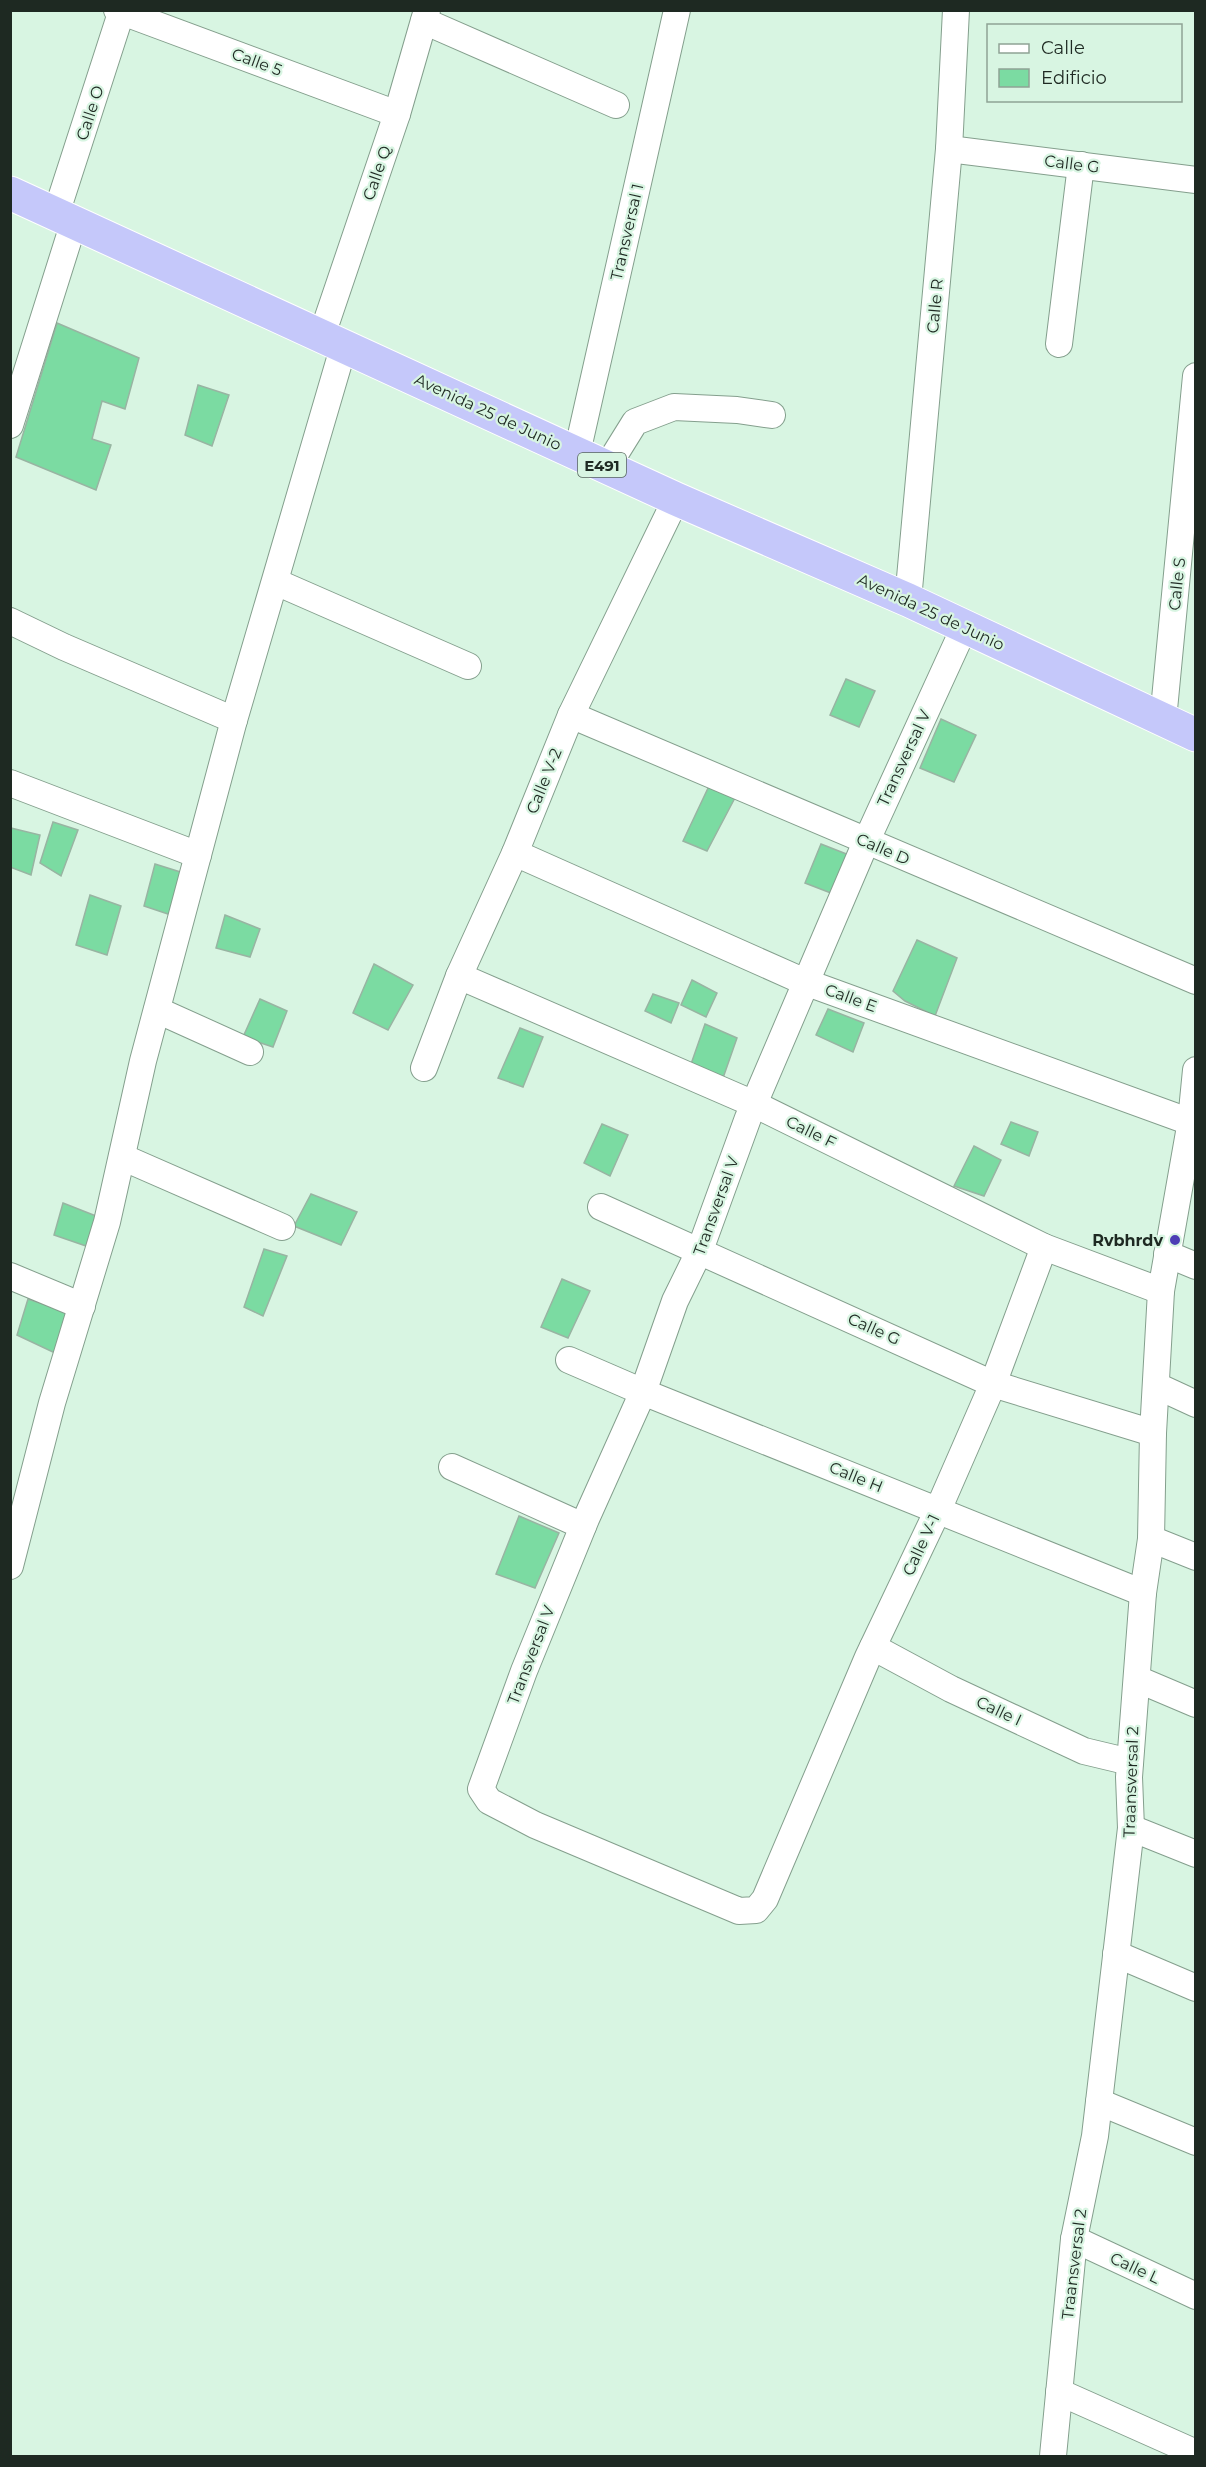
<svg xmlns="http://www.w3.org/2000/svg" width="1206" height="2467" font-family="Montserrat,sans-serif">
<rect width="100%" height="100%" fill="#d8f5e2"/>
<!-- building -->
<g fill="#7bdba2" stroke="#98b4a2" stroke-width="1.5">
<polygon points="57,323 139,358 125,409 102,401 92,439 111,445 96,490 16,457"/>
<polygon points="198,385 229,395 212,446 185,435"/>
<polygon points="846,679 875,691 859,727 830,715"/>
<polygon points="941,719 976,735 954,782 920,768"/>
<polygon points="710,784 737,794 707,851 683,841"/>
<polygon points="53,822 78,830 61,876 40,863"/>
<polygon points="11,828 40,835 31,875 10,867"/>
<polygon points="821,844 854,857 836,895 805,883"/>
<polygon points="155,864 190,875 171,915 144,906"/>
<polygon points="90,895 121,906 107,955 76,945"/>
<polygon points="225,915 260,929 250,957 216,948"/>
<polygon points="917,940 957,958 935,1016 905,1001 893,991"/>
<polygon points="374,964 413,985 388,1030 353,1013"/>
<polygon points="692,980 717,993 706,1017 681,1005"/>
<polygon points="653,994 679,1003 671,1023 645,1011"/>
<polygon points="260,999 287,1011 273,1047 243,1037"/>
<polygon points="828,1009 864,1023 853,1052 816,1035"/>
<polygon points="705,1024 737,1038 723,1078 691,1064"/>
<polygon points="520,1028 543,1037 523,1087 498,1078"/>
<polygon points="1011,1122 1038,1132 1029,1156 1001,1144"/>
<polygon points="602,1124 628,1135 610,1176 584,1163"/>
<polygon points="974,1146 1001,1160 984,1196 954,1186"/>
<polygon points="311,1194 357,1212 341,1245 294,1226"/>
<polygon points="63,1203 96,1216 86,1246 54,1235"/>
<polygon points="264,1249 287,1256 263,1316 244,1307"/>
<polygon points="562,1279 590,1291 568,1338 541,1327"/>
<polygon points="28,1299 70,1313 57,1354 17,1335"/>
<polygon points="519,1516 559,1533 535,1588 496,1574"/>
</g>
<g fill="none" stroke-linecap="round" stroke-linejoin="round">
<defs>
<g id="minor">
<polyline points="117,10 397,114"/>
<polyline points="424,21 616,105"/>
<polyline points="949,149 1196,180"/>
<polyline points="56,214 122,10"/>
<polyline points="322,335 397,114 427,10"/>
<polyline points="1059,344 1081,165"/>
<polyline points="10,425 74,222"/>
<polyline points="577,453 677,10"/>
<polyline points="607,467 635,422 674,407 737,410 772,415"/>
<polyline points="276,582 468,666"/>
<polyline points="908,600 949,149 956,10"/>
<polyline points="10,621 64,647 234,720"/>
<polyline points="964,628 866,842 748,1118 700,1250 675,1301 643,1392 586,1519 524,1671 481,1789 489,1801 535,1825 739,1911 756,1910 765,1899 868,1657 938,1510 993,1384 1044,1247"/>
<polyline points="571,715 1196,981"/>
<polyline points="1163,720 1196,376"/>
<polyline points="10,783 198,855"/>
<polyline points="515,853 805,982 1196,1124"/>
<polyline points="459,976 754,1104 1044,1247 1161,1291"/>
<polyline points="157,1010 250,1052"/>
<polyline points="424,1068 459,976 515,853 571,715 676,499"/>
<polyline points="122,1157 282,1227"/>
<polyline points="601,1207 993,1384 1153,1433"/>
<polyline points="1167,1254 1196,1266"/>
<polyline points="10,1276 82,1306"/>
<polyline points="569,1360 643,1392 1143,1593"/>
<polyline points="1157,1386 1196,1404"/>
<polyline points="452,1467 583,1526"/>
<polyline points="1151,1539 1196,1557"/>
<polyline points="10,1566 52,1403 107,1222 143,1061 234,720 344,345"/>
<polyline points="873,1647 951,1689 1084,1751 1130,1762"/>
<polyline points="1137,1679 1196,1704"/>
<polyline points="1131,1828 1196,1854"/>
<polyline points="1116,1954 1196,1988"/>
<polyline points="1099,2102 1196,2142"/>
<polyline points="1074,2239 1196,2296"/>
<polyline points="1059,2392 1196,2453"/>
<polyline points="1053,2456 1074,2239 1095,2136 1131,1828 1129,1777 1143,1593 1151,1539 1153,1433 1161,1291 1191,1121 1196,1070"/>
</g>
<polyline id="highway" points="10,193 676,499 908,600 1196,735"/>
</defs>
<!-- minor casing -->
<use href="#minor" stroke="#849f8d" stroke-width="28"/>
<!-- highway casing -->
<use href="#highway" stroke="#fff" stroke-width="35"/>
<!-- minor -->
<use href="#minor" stroke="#fff" stroke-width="26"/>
<!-- highway -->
<use href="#highway" stroke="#c5c8fa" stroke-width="33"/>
</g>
<!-- markers -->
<circle fill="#4d3eb5" stroke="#d8f5e2" stroke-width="2" cx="1175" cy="1240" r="6"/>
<g text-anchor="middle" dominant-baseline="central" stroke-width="4.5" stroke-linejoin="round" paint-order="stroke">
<!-- shield labels -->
<rect fill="#d8f5e2" stroke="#56665c" stroke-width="1.5" x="578" y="453" width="48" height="24" rx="4.5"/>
<g font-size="15" font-weight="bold" fill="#1e2922">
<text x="602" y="465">E491</text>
</g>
<!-- street labels -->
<g font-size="16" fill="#1e2922" stroke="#d8f5e2">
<text transform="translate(257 62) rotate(20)">Calle 5</text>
<text transform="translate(90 113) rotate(-72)">Calle O</text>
<text transform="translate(1072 164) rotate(7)">Calle G</text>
<text transform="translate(377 173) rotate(-71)">Calle Q</text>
<text transform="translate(627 232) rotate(-77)">Transversal 1</text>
<text transform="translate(935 306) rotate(-85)">Calle R</text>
<text transform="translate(488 412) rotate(25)">Avenida 25 de Junio</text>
<text transform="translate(1177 584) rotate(-84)">Calle S</text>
<text transform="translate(931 612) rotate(25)">Avenida 25 de Junio</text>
<text transform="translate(904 758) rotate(-65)">Transversal V</text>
<text transform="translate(544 781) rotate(-68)">Calle V-2</text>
<text transform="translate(883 849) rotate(23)">Calle D</text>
<text transform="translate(851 998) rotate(20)">Calle E</text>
<text transform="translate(811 1132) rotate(26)">Calle F</text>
<text transform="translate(716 1206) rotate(-70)">Transversal V</text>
<text transform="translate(874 1329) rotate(24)">Calle G</text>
<text transform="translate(856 1477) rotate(22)">Calle H</text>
<text transform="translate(921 1545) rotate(-65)">Calle V-1</text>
<text transform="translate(531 1655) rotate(-69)">Transversal V</text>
<text transform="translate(999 1711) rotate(25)">Calle I</text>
<text transform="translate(1131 1782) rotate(-88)">Traansversal 2</text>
<text transform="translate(1074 2264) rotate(-83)">Traansversal 2</text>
<text transform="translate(1135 2268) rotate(25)">Calle L</text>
</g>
<!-- poi labels -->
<g font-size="16" font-weight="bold" fill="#1e2922" stroke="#d8f5e2" text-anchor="end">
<text x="1163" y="1240">Rvbhrdv</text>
</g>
</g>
<!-- border -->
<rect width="1206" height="2467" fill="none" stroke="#1e2922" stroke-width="24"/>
<!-- legend -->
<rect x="987" y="24" width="195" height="78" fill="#d8f5e2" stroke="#8ea395" stroke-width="1.5"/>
<rect x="999" y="44" width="30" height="9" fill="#ffffff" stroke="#8ea395" stroke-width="1.5"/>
<text x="1041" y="54" font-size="18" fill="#1e2922">Calle</text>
<rect x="999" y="69" width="30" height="18" fill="#7bdba2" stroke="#8ea395" stroke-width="1.5"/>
<text x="1041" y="84" font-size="18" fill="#1e2922">Edificio</text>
</svg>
